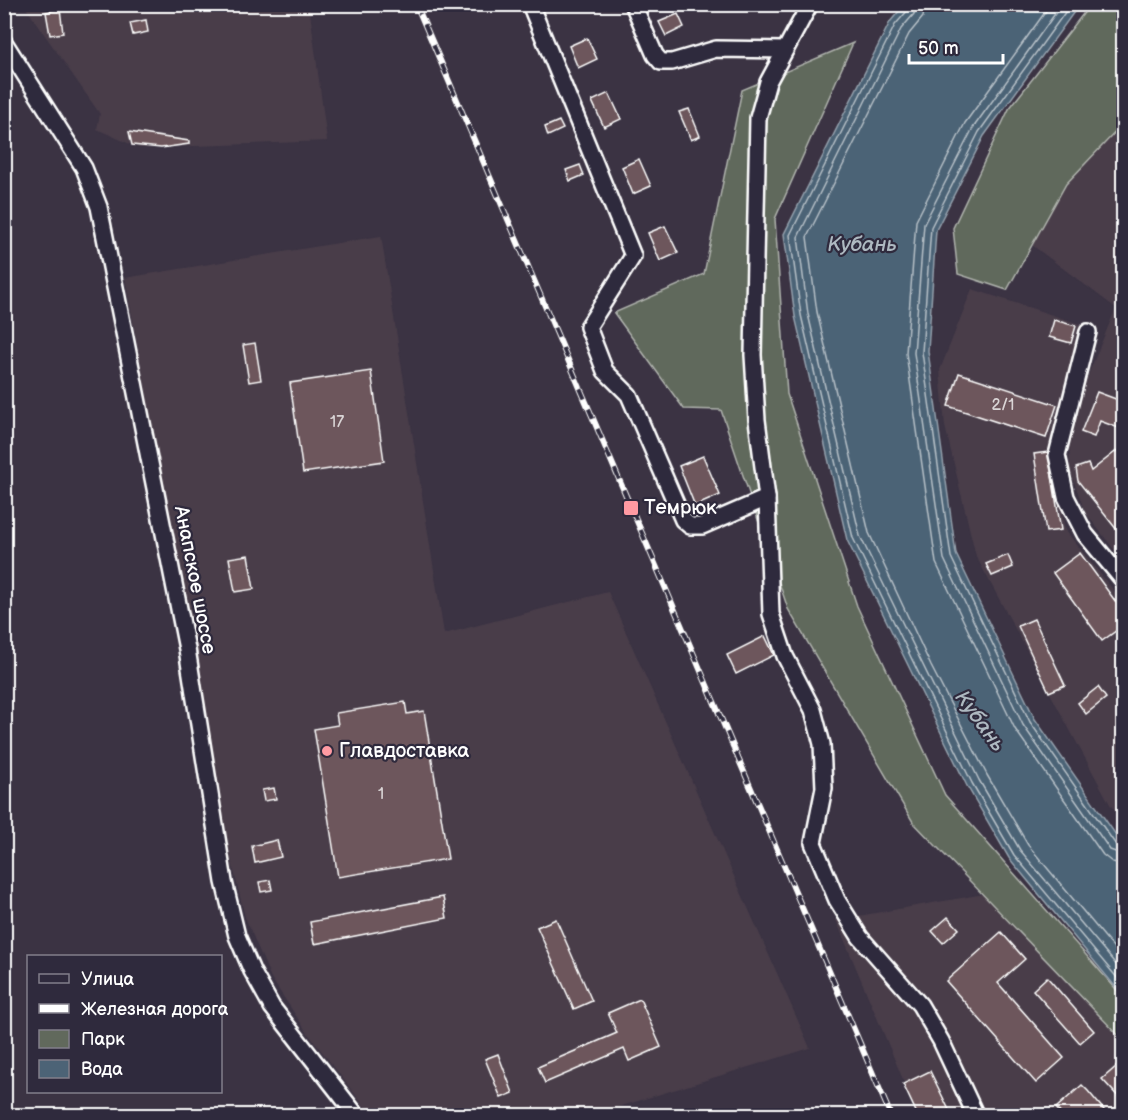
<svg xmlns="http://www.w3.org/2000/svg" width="1128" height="1120" font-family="'Balsamiq Sans',sans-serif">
<rect width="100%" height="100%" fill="#3b3343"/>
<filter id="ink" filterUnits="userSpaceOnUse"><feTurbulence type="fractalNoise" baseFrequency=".0167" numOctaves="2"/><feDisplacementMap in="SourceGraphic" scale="12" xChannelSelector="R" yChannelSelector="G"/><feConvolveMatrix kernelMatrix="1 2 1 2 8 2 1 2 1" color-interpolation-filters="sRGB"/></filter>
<g filter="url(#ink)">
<!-- built -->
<g fill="#4a3e4a">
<polygon points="24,5 309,5 327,141 139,148 97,129 100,114"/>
<polygon points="1123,124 1123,561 1085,512 1070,470 1069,436 1075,406 1116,308 1032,245 1066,184"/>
<polygon points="381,236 444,634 608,592 810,1048 592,1115 371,1115 309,1035 271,978 245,917 231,859 125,278"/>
<polygon points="972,289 1083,325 1052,452 1065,530 1123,602 1123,819 1111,806 976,556 945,426 940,370"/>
<polygon points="1007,890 1123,1018 1123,1115 918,1115 836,920"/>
<polygon points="698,1105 704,1115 668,1115"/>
</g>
<!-- green -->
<g fill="#61695c" stroke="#b0b4ae" stroke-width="1.5">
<polygon points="1090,5 1123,5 1123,124 1066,184 1007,290 958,274 953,228 1009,109"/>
<polygon points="853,43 775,219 787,394 857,606 945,795 1123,997 1123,1040 913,822 788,609 721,410 684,409 614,313 704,274 742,90"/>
</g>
<!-- water -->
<polygon fill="#4c6376" stroke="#94a1ad" stroke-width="1.5" points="904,5 1079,5 984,136 936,230 928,351 956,554 1035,719 1123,845 1123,996 1009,858 967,786 847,540 795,316 784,234 890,22"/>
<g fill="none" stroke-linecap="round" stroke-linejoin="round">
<!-- shore -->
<g stroke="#b7c1c8" stroke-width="1.5">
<polyline points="908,4 908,10 895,25 790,235 801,315 853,538 972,783 1014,855 1124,986"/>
<polyline points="916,4 914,14 901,29 798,237 808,314 860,536 979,780 1020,850 1124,974"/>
<polyline points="925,4 923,17 909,34 807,237 817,312 869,533 931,666 987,775 1028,845 1124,960"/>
<polyline points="1051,4 965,123 916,221 906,353 936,563 1015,729 1103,855 1112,862 1124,864"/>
<polyline points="1062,4 973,128 924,224 914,353 944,559 1023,725 1110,850 1124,855"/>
<polyline points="1071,4 979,132 931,227 922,352 951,557 1030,722 1116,845 1124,848"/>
</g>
</g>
<!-- building -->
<g fill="#6d575b" stroke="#fff" stroke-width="1.5">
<polygon points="60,9 63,33 50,35 46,12"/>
<polygon points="678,14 684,27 666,36 659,22"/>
<polygon points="146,20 148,32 133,35 130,23"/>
<polygon points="587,38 597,59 578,68 569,46"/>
<polygon points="609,93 621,119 604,127 592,101"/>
<polygon points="689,109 700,136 691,140 679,112"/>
<polygon points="559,121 563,129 548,136 545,127"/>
<polygon points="129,132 189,141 189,144 161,148 132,145"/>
<polygon points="639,159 651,186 633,194 622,167"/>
<polygon points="580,165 584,175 570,181 566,170"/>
<polygon points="665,226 678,253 660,261 648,233"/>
<polygon points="1054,320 1076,326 1071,343 1049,337"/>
<polygon points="255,343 261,380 249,382 243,345"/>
<polygon points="371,371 384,461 303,473 290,383"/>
<polygon points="959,373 1057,405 1046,438 948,406"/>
<polygon points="1097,392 1124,402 1124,430 1100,421 1094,437 1081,432"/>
<polygon points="1124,445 1124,493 1119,496 1124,501 1124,526 1117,530 1078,481 1076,468 1088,464 1091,471"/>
<polygon points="1048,452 1061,530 1046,532 1034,454"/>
<polygon points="703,456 720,495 695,506 679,466"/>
<polygon points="1080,553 1124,613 1124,625 1102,641 1053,573"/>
<polygon points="248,555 254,589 235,592 229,558"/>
<polygon points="1008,555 1013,567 992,576 986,564"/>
<polygon points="1034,619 1065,685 1049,692 1018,626"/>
<polygon points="765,636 774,655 736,674 727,655"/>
<polygon points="1098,687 1106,698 1086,714 1078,703"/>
<polygon points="405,702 407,714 424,711 448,859 338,877 314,729 338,725 336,713"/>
<polygon points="274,788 276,799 264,801 262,790"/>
<polygon points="277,840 281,857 255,863 252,846"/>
<polygon points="270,880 272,890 261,892 259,882"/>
<polygon points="443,897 447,918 314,944 310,922"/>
<polygon points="948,917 959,929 943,943 932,931"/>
<polygon points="556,919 592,1001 574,1009 537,927"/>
<polygon points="1001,932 1025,959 998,983 1064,1058 1036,1083 946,981"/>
<polygon points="1047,977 1094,1031 1080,1043 1033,990"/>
<polygon points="640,999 661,1047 629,1061 624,1049 545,1083 538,1067 617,1033 608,1013"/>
<polygon points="498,1054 513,1093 501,1098 485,1059"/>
<polygon points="1124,1060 1124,1103 1102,1079"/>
<polygon points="930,1071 952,1116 918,1116 903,1084"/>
<polygon points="1082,1085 1088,1091 1109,1116 1063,1116 1056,1108"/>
</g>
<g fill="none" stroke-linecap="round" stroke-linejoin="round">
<defs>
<g id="minor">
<polyline points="530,4 633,256 588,327 605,371 629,395 683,520 690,526 702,526 767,498"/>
<polyline points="633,4 655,55 661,62 672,62 716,49 783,50"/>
<polyline points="810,4 768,82 758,118 753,355 757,420 767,498 771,614 785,656 813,710 822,744 824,788 813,843 837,900 860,937 920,1005 941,1041 976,1116"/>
<polyline points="4,42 84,168 99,207 187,649 224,882 237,936 252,971 272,1007 357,1116"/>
<polyline points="1088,332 1057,455 1066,497 1085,534 1124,581"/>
</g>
</defs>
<!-- minor casing -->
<use href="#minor" stroke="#fff" stroke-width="20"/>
<!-- minor -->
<use href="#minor" stroke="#2f2a3d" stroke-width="15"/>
<defs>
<polyline id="rail" points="416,4 891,1116"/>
</defs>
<!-- rail casing -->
<use href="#rail" stroke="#fff" stroke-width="6"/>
<!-- rail -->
<use href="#rail" stroke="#2f2a3d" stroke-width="4" stroke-dasharray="11" stroke-linecap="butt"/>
</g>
</g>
<!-- markers -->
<g fill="#ff9aa2" stroke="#2f2a3d" stroke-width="2">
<rect x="623" y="500" width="16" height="16" rx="3"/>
<circle cx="327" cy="751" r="6"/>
</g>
<g text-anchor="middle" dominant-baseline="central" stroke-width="4.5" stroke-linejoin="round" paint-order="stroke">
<!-- number labels -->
<g font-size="16" fill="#dad5d6">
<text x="1003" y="405">2/1</text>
<text x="337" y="422">17</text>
<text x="381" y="794">1</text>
</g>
<!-- poi labels -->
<g font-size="20" fill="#fff" stroke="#2f2a3d" text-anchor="start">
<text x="644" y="508">Темрюк</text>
<text x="339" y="751">Главдоставка</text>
</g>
<!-- street labels -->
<g font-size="20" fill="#fff" stroke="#2f2a3d">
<text transform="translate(195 580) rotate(79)">Анапское шоссе</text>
</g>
<!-- water labels -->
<g font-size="21" font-style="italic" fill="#aeb9c1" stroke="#2f2a3d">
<text x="862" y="244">Кубань</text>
<text transform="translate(980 721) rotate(54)">Кубань</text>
</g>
</g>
<!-- margin -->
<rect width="1128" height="1120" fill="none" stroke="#2f2a3d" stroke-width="24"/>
<rect x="12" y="12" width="1104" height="1096" fill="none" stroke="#fff" stroke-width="2" filter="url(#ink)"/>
<!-- legend -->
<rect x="27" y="955" width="195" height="138" fill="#2f2a3d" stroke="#827f8b" stroke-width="1.5"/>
<rect x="39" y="974" width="30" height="9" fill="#2f2a3d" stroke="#827f8b" stroke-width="1.5"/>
<text x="81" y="985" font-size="18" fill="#ffffff">Улица</text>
<rect x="39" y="1004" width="30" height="9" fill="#ffffff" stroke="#827f8b" stroke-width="1.5"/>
<text x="81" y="1015" font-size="18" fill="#ffffff">Железная дорога</text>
<rect x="39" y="1030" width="30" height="18" fill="#61695c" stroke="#827f8b" stroke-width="1.5"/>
<text x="81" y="1045" font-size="18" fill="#ffffff">Парк</text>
<rect x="39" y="1060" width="30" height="18" fill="#4c6376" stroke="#827f8b" stroke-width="1.5"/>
<text x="81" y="1075" font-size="18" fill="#ffffff">Вода</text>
<!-- scale -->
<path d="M909 54v9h94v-9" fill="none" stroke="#ffffff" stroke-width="3"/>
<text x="918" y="54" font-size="18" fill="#ffffff" stroke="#2f2a3d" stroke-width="4.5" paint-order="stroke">50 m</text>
</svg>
